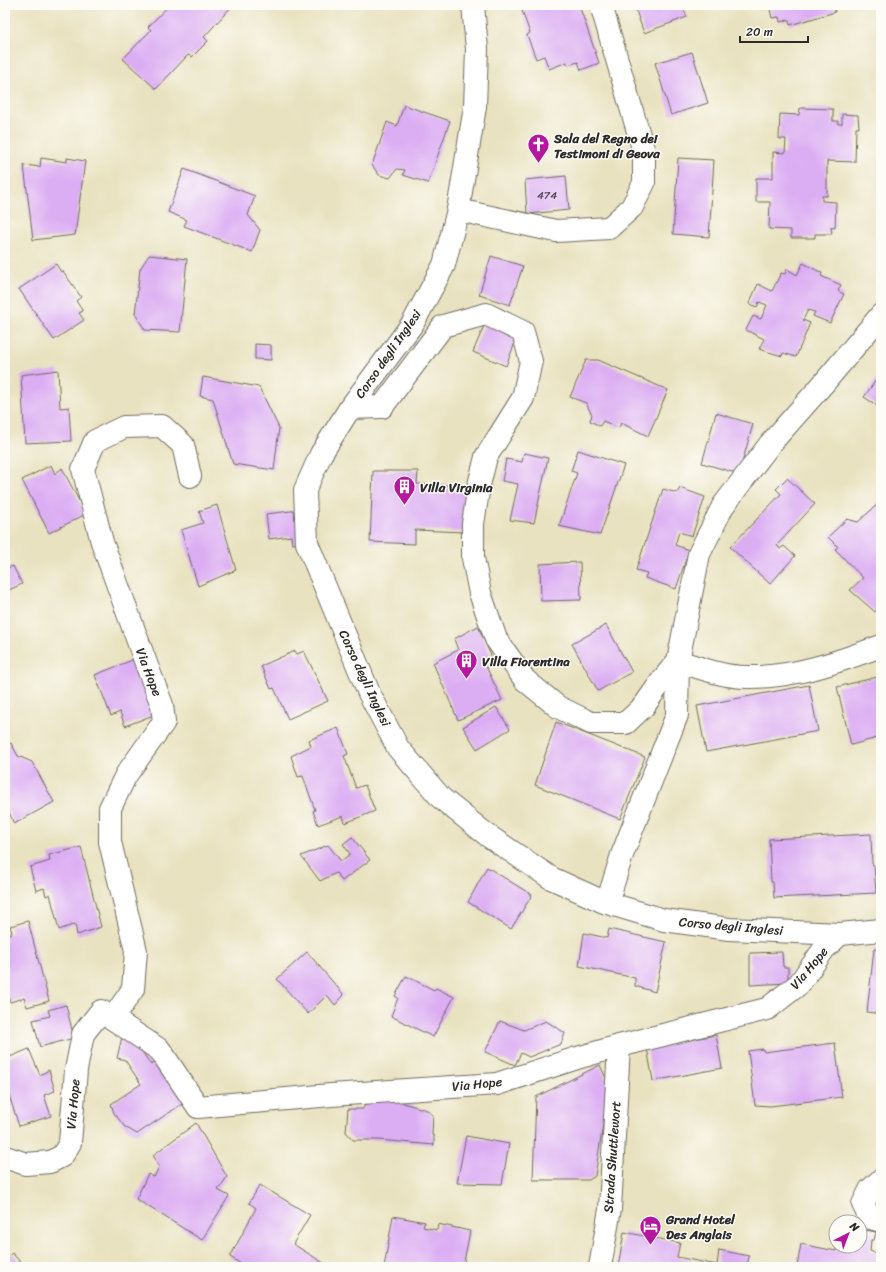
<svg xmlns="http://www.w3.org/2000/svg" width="886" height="1272" font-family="Sriracha,sans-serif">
<rect width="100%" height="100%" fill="#fdfcf7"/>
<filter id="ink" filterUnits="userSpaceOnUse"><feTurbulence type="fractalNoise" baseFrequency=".025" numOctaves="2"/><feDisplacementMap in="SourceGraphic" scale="8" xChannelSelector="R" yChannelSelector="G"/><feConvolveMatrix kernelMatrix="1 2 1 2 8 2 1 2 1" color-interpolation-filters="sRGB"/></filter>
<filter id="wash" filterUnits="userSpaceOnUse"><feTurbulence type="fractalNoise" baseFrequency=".012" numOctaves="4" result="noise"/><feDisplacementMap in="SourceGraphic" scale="16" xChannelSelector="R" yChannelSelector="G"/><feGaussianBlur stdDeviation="0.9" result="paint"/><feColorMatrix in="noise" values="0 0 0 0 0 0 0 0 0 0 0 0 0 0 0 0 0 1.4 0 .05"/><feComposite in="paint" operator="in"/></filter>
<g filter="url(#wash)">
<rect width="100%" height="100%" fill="#e9e2c0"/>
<g id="blocks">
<!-- building -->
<g fill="#dbadf3">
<polygon points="169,5 233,5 204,37 208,41 192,57 188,55 156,89 123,59 151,30 148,27"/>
<polygon points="526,5 579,5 599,63 581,70 578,62 568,65 567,62 549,69 544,56 536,59 527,35 530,33 521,8"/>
<polygon points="634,5 682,5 687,17 644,33"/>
<polygon points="769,5 834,5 835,12 790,25 789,20 780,22 779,17 772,18"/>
<polygon points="692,52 708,103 671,115 655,63"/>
<polygon points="404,105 450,121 428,183 403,175 405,170 397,169 390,178 379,175 372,165 387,122 397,126"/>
<polygon points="800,108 833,109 833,121 838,121 838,124 842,124 842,114 858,115 859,128 856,128 855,162 827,161 827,196 822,196 822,201 836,202 835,228 831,227 832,234 815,234 815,238 791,238 791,230 769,229 770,202 756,202 756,178 773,178 773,152 785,153 786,139 779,139 780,114 799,115"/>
<polygon points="41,158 67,162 67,158 85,161 75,235 33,240 24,165 40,167"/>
<polygon points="678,158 714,160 709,237 673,234"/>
<polygon points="184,169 255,196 248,215 260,230 252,252 184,226 187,220 168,212"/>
<polygon points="566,176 569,210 527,214 525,180"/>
<polygon points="149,255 187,259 180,332 145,330 135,314 140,269"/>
<polygon points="491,256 523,266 510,305 479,295"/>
<polygon points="803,263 822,273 821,276 841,285 838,291 844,294 830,323 813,316 815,312 808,310 803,320 810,323 796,357 783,353 782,356 759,349 764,339 746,330 753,316 761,319 767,305 759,302 757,307 749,304 758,284 772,291 781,273 785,274 787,269 797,275"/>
<polygon points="56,264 61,272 63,271 81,297 76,301 83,311 79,313 84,320 54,340 19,289"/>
<polygon points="486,321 518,335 506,366 473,352"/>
<polygon points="255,344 271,345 271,360 255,359"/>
<polygon points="586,360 598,360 668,390 648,436 621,423 619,428 603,421 600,426 590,421 592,415 586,403 570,397"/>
<polygon points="58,370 60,408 69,407 71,441 25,443 21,375"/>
<polygon points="881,373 881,408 864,397"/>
<polygon points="203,377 259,387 279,428 274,470 233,464 213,399 200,396"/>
<polygon points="716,413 753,424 739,474 702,463"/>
<polygon points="578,450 624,465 600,535 559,526 577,473 571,471"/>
<polygon points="524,453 548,458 534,523 510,520 518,484 502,481 506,459 522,462"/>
<polygon points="51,465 55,474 62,468 86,514 49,533 22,480"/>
<polygon points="373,471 418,471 417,484 467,486 465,532 415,530 415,544 370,542"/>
<polygon points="787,478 815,504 777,545 780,549 784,546 795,556 770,584 730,547 781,494 776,489"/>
<polygon points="680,488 705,497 692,536 679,532 675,545 689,550 676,589 645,578 647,573 636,570 663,489 677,493"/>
<polygon points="881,501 881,606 875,612 850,590 863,578 835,549 838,547 828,537 847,519 858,522"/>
<polygon points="217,505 236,570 198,586 181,530 203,523 199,511"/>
<polygon points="299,510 303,543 292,544 291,536 269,539 266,514"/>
<polygon points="580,562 581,600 541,601 540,564"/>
<polygon points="13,566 22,584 7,591 5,587 5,569"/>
<polygon points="606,625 632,672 598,691 572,644"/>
<polygon points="478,626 492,658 484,662 502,700 458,720 433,663 458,650 454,639"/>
<polygon points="295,651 297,654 304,651 328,701 288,719 274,688 271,689 261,666"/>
<polygon points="137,658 159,713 125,726 120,712 111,716 95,675"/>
<polygon points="881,676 881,737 851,745 837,687"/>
<polygon points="809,685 818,731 706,752 697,706"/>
<polygon points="496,707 510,729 477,749 463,727"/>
<polygon points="556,722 645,757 620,819 535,785"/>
<polygon points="338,728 348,754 344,756 356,788 365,785 375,811 345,823 343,816 318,825 313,811 315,810 303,776 298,777 291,756 311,746 309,740"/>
<polygon points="11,743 18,756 32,762 54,802 14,824 5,803 5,744 6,746"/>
<polygon points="871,834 872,864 874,865 876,893 774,898 773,882 771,882 769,839"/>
<polygon points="352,837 370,860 342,881 336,873 320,881 301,856 328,845 341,861 350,854 343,844"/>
<polygon points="81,847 101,927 77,935 75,924 59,930 50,894 46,896 44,888 36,891 30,867 50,861 49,855"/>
<polygon points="487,867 532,895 511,929 468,902"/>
<polygon points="28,921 49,1001 27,1007 24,998 10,1002 5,984 5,935 12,933 10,926"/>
<polygon points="609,929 666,942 655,992 635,986 635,978 579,966 584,933 607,938"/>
<polygon points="874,949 881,950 881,1014 867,1012"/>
<polygon points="307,952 344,995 335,1005 327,995 308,1014 277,979"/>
<polygon points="782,952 783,967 788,967 788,983 750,985 750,953"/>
<polygon points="406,976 434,990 436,988 454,997 433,1037 391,1016 398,998 395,996"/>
<polygon points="66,1005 74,1038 40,1047 33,1020 50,1016 48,1010"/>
<polygon points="500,1021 524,1030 546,1021 565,1033 561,1044 529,1057 521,1053 515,1065 485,1052"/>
<polygon points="716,1035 722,1068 653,1081 647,1048"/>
<polygon points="122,1037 135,1041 151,1065 161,1059 188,1100 137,1134 125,1127 114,1113 111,1104 141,1084 125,1060 117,1058"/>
<polygon points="835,1043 842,1097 771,1106 755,1105 748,1051 763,1049 764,1052"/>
<polygon points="29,1049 40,1075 49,1070 55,1091 44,1095 51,1116 19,1126 5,1083 5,1059"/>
<polygon points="600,1065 609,1085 595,1176 589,1180 533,1180 536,1097"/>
<polygon points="370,1095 400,1097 403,1103 427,1110 433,1115 432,1135 434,1136 434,1145 379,1140 353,1140 346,1132 348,1109 363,1109"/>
<polygon points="196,1123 227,1177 218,1190 229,1196 202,1240 136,1199 148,1174 154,1177 159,1167 153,1155"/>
<polygon points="466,1136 509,1144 502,1184 457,1183"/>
<polygon points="260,1185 310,1215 293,1244 330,1267 246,1267 230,1257 256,1208 249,1203"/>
<polygon points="393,1216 425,1222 423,1227 437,1230 438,1224 470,1231 463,1267 384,1267"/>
<polygon points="860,1229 876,1232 874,1240 871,1240 870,1251 881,1255 881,1267 797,1267 801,1244 836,1251 836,1246 860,1246"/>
<polygon points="624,1232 680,1243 677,1257 717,1265 719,1250 749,1256 747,1267 618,1267"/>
<polygon points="12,1253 25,1267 5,1267 5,1260"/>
</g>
</g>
</g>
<g filter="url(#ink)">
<use href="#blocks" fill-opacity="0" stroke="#6e6b5f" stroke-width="1"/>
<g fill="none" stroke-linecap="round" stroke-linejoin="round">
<defs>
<g id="minor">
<polyline points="458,210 556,231 609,228 632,207 644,183 644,152 601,5"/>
<polyline points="350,408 382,407 443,326 486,314 523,332 531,361 523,398 486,457 479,485 473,524 473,558 480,593 496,639 525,680 558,707 591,723 626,723 644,706 663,679 678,661"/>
<path d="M678,661C700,668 724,677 747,677C793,678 838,662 881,646"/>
<polyline points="607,903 622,855 677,715 678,661 699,554 723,506 770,444 824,383 881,315"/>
<polyline points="113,1018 133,989 136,951 110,842 110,808 126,775 164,722 162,705 147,666 102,542 83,469 95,441 124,427 162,426 183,445 190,476"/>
<polyline points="5,1157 26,1164 50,1162 62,1156 70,1143 76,1070 83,1034 101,1011 160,1050 198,1107 331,1095 497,1084 577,1058 619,1046 767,1009 799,984 824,949 840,934"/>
<polyline points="881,1180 870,1190 863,1204 870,1218 881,1221"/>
<polyline points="600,1267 610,1209 619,1046"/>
</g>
<polyline id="major" points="473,5 477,49 475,107 458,210 444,265 413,323 350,408 321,454 305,490 307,543 369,693 398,748 441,798 487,835 551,878 604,902 664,920 729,929 840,934 881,930"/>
</defs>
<!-- minor casing -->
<use href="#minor" stroke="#6e6b5f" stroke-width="24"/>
<!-- major casing -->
<use href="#major" stroke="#6e6b5f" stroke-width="24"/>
<!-- minor -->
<use href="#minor" stroke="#fff" stroke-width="22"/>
<!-- major -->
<use href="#major" stroke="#fff" stroke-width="22"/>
</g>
</g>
<!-- icons -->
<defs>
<symbol id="church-pin" viewBox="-11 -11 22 30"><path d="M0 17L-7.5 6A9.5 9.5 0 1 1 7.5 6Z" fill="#b5179e" stroke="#fdfcf7"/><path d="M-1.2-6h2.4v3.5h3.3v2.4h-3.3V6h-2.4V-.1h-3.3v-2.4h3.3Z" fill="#fff"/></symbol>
<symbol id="building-pin" viewBox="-11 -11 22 30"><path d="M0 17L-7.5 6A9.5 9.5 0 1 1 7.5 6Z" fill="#b5179e" stroke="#fdfcf7"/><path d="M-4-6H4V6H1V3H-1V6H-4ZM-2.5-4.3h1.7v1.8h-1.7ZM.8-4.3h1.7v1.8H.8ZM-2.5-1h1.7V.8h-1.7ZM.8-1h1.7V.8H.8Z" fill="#fff"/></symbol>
<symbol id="hotel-pin" viewBox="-11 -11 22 30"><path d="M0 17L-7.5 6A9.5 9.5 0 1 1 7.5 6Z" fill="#b5179e" stroke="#fdfcf7"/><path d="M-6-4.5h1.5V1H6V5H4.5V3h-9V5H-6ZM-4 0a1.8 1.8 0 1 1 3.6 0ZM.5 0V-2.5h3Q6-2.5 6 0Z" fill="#fff"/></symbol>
</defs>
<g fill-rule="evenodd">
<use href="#church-pin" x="526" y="132" width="25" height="34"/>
<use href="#building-pin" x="392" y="474" width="25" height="34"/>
<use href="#building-pin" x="454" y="648" width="25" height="34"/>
<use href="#hotel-pin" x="638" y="1214" width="25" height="34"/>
</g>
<g text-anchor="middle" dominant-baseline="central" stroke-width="3" stroke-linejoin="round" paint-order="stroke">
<!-- number labels -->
<g font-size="11" fill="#574c5d">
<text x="547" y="195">474</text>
</g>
<!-- poi labels -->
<g font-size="13" font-weight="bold" fill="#2b2b2b" stroke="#fdfcf7" text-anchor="start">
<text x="554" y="138">Sala del Regno dei<tspan x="554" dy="15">Testimoni di Geova</tspan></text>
<text x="420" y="487">Villa Virginia</text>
<text x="482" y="661">Villa Fiorentina</text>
<text x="666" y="1219">Grand Hotel<tspan x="666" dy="15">Des Anglais</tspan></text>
</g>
<!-- street labels -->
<g font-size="13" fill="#2b2b2b" stroke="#fdfcf7">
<text transform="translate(388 354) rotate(-55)">Corso degli Inglesi</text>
<text transform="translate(149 672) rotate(69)">Via Hope</text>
<text transform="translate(365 678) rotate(65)">Corso degli Inglesi</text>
<text transform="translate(731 926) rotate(5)">Corso degli Inglesi</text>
<text transform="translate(809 968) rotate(-50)">Via Hope</text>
<text transform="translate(477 1084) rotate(-6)">Via Hope</text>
<text transform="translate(73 1104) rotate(-85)">Via Hope</text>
<text transform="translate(612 1157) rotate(-86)">Strada Shuttlewort</text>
</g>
</g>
<!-- margin -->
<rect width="886" height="1272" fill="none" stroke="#fdfcf7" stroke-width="20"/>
<!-- north arrow -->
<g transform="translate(848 1234) rotate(42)"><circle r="19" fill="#fdfcf7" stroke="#a9a8a5"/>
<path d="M0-3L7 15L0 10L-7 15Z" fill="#b5179e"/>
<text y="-6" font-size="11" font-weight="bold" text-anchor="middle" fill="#2b2b2b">N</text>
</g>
<!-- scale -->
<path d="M740 36v6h68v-6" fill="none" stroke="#2b2b2b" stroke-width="2"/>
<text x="746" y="36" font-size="12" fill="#2b2b2b" stroke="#fdfcf7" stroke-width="3" paint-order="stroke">20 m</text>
</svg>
